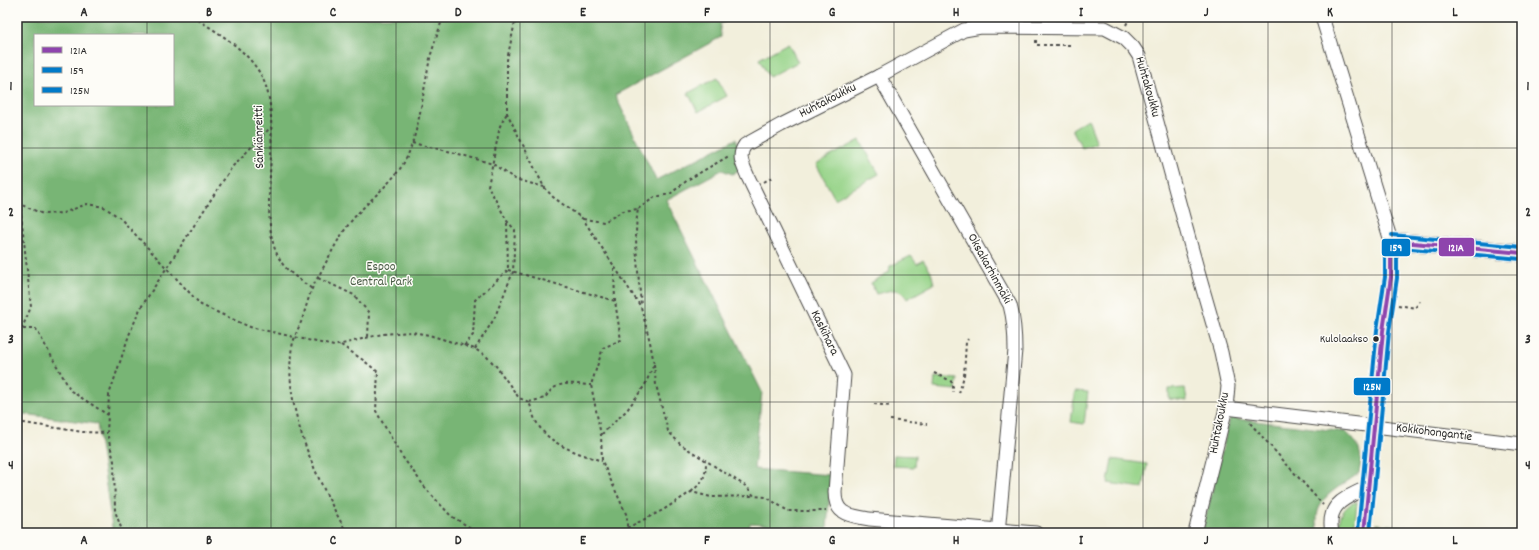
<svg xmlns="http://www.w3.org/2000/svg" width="1539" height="550" font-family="Dekko,sans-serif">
<rect width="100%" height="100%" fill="#fdfcf7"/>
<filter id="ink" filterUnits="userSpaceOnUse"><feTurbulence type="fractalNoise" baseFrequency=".025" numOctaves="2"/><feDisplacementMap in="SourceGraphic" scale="8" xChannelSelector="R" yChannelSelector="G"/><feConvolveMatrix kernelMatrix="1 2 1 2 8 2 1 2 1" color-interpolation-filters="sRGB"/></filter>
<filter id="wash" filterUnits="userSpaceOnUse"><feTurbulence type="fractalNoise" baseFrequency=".012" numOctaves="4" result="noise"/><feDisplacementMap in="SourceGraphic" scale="16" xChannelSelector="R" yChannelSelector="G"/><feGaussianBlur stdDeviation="0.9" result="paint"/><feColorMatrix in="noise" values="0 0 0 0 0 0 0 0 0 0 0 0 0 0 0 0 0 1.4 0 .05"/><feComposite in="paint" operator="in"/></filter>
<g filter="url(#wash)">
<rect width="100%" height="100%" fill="#f2efdc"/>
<!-- green -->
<g fill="#96d388" stroke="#607f5a">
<polygon points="788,43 798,62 769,77 759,59"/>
<polygon points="717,78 727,96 698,112 688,93"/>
<polygon points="1088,119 1097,143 1082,148 1072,129"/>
<polygon points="860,140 879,174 835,199 816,164"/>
<path d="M911,256L917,264L923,260L931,272L934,284L907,299C899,285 890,291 876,294L871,283L889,272L890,266Z"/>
<polygon points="935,377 957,379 956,390 934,388"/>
<polygon points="1185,388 1187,401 1169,399 1169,389"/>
<polygon points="1075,391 1088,392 1084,424 1071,422"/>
<polygon points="894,455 915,456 914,467 893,466"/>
<polygon points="1112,459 1147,464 1143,488 1108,483"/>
<path d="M1357,502L1354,533H1340C1337,521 1343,504 1357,502Z"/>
</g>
<!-- forest -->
<g fill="#78b574" stroke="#527050" fill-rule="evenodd">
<path d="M17,17H734L720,24L721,37L615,95L656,180L736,139L738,146C733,154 736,161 739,170L732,174L722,170L666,200L762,392L754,469L831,475L827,529L750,523L749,533H113L97,424L17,413ZM35,35H173V105H35Z"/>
<path d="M1230,418L1346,432C1360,445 1363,454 1359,473C1337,490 1309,498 1319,533H1202Z"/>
<polygon points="1377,524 1460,531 1460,533 1376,533"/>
</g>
</g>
<g filter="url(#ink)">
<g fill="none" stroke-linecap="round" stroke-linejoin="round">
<defs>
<g id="minor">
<polyline points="1322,17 1391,241 1391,277 1383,331 1364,533"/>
<path d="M879,76L1010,305C1014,320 1015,334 1015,350L998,533"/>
<polyline points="1226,408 1522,444"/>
<path d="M1036,533L869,519C850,515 835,516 835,492L844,375L748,177C743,165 737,156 745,145L781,125L879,76L964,30L981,27L1105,28L1124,38L1133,47L1139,56L1198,272L1221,352L1228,386L1226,408L1195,533"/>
<path d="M1332,533C1326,503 1346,498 1368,487"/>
</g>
<polyline id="tertiary" points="1391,241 1522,253"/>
</defs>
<!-- minor casing -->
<use href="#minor" stroke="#494846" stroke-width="15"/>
<!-- tertiary casing -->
<use href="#tertiary" stroke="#494846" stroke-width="19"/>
<!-- path -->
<g stroke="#494846" stroke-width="2" stroke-dasharray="3 3" stroke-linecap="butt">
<path d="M193,17C221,34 258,56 267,90C275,118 270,166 269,196C269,216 269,240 279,258C285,271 301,280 312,289"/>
<polyline points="516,17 507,60 507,113 544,187 553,197 583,219 641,307 650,342 654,364 645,385 627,410 601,435"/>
<polyline points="1126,25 1130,17"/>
<polyline points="1036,40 1036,45 1073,45"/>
<polyline points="412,143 452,152 493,164 515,179 544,187"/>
<polyline points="764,182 772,177"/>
<path d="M17,203L43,214L63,213L87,204L104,207L120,218L201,305L250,327L334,346L382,334L412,332L429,335L475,349L486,356L496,366L519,398L529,402C532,409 533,417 537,423C550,446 578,453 602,461"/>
<polyline points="638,209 655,197 670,194 689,179 729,156"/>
<path d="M583,219L604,222L623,211L638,209C633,240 639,274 641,306"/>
<polyline points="614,268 615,301 621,340 603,348 591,385 601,435 602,461 627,516 627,528 625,533"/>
<polyline points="508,270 615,301"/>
<polyline points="318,278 354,295 369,313 368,338"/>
<polyline points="1398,305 1415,308 1420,301"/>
<polyline points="23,329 36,329 71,391 108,415"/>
<polyline points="17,340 31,307 20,204"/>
<polyline points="341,345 363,360 378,372 376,411 401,455 427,490 451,516 479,533"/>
<polyline points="464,346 473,335 475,300 508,270 507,221"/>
<polyline points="475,349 494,319 513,272 515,230 507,221 488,186 500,126 507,113"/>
<polyline points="654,364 656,385 668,431 680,444 747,487 754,496 766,497 788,511 826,511"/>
<polyline points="934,373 949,380 953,383 953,392"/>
<polyline points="959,393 964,376 966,342 968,339"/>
<path d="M529,402L545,398C557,379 570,384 591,385"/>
<polyline points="874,404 891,406"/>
<polyline points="890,420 927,424"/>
<polyline points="17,422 83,432 107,433"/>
<polyline points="1250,423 1323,505"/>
<path d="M691,492C703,482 706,477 706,461"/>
<polyline points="627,528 663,510 691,492 711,497 754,496"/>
<polyline points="123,533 115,511 114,461 107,433 109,395 129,335 140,309 232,167 271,127"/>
<path d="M347,533C318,481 285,415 291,354C292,342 297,331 302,320C305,310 308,300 311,291C314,284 318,277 322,270C330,255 337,241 346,228C363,203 394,184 407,157C421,125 423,88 431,54C435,42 439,29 443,17"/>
</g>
<!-- minor -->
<use href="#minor" stroke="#fff" stroke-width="13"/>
<!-- tertiary -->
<use href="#tertiary" stroke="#fff" stroke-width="17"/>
<defs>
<g id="bus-1">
<polyline points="1391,241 1522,253"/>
<polyline points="1364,533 1383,331 1391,277 1391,241"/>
</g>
<g id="bus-2">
<polyline points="1390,247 1521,259"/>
<polyline points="1370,533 1389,332 1397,278 1397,241"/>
</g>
<g id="bus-3">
<polyline points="1392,235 1522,247"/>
<polyline points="1358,532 1377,330 1385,277 1385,241"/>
</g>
</defs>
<!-- bus-1 casing -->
<use href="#bus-1" stroke="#fdfcf7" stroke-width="7"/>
<!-- bus-2 casing -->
<use href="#bus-2" stroke="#fdfcf7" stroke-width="7"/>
<!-- bus-3 casing -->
<use href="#bus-3" stroke="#fdfcf7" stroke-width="7"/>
<!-- bus-1 -->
<use href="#bus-1" stroke="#8e44ad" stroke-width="4"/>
<!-- bus-2 -->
<use href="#bus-2" stroke="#007ac9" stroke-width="4"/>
<!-- bus-3 -->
<use href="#bus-3" stroke="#007ac9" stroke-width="4"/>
</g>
</g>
<!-- grid -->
<path fill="none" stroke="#2b2b2b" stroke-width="1" stroke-opacity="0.55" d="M147,17V35M271,17V533M396,17V533M520,17V533M645,17V533M770,17V533M894,17V533M1019,17V533M1143,17V533M1268,17V533M1392,17V533M147,105V533M17,148H1522M17,275H1522M17,402H1522"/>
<!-- markers -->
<circle fill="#2b2b2b" stroke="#fdfcf7" stroke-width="1.5" cx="1376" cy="339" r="3.5"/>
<g text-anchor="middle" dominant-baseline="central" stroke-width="3" stroke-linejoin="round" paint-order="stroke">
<!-- bus labels -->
<g font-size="12" fill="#2b2b2b" stroke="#fdfcf7" text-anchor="end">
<text x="1368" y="339">Kulolaakso</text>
</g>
<!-- street labels -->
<g font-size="13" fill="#2b2b2b" stroke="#fdfcf7">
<text transform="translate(1147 87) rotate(74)">Huhtakoukku</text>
<text transform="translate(828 101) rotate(-27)">Huhtakoukku</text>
<text transform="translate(260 137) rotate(-91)">Sänkiänreitti</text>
<text transform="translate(989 269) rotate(61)">Oksakarhinmäki</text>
<text transform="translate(824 333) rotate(64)">Kaskihara</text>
<text transform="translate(1220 423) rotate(-79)">Huhtakoukku</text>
<text transform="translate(1434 433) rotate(7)">Kokkohongantie</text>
</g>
<!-- park labels -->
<g font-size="13" fill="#4b5d47" stroke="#fdfcf7">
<text x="381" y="267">Espoo<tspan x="381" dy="15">Central Park</tspan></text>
</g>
</g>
<g stroke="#fdfcf7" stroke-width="1.5">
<rect x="1438" y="237" width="37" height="20" rx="4" fill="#8e44ad"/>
<rect x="1381" y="238" width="30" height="19" rx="4" fill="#007ac9"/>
<rect x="1353" y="377" width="38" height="19" rx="4" fill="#007ac9"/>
</g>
<g font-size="11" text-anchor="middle" font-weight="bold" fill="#fff">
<text x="1456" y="251">121A</text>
<text x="1396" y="251">159</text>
<text x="1372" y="390">125N</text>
</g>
<!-- margin -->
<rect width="1539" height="550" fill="none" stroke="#fdfcf7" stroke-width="44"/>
<!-- legend -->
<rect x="34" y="34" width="140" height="72" fill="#fdfcf7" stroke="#a9a8a5"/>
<rect x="42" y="47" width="20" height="6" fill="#8e44ad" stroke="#a9a8a5"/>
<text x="70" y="54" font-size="12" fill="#2b2b2b">121A</text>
<rect x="42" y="67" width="20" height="6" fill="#007ac9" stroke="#a9a8a5"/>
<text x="70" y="74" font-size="12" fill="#2b2b2b">159</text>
<rect x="42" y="87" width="20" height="6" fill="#007ac9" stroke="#a9a8a5"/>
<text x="70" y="94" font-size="12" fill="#2b2b2b">125N</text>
<rect x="22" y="22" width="1495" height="506" fill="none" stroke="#2b2b2b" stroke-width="1.5"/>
<g font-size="13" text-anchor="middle" font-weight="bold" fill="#2b2b2b">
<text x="84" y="16">A</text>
<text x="209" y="16">B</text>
<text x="333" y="16">C</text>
<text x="458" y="16">D</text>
<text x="583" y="16">E</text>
<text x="707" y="16">F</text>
<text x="832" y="16">G</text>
<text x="956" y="16">H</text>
<text x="1081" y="16">I</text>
<text x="1206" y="16">J</text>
<text x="1330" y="16">K</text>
<text x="1455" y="16">L</text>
<text x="11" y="90">1</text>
<text x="1528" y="90">1</text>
<text x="11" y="216">2</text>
<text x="1528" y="216">2</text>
<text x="11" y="343">3</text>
<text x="1528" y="343">3</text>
<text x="11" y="469">4</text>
<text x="1528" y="469">4</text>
<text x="84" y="544">A</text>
<text x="209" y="544">B</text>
<text x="333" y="544">C</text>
<text x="458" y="544">D</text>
<text x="583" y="544">E</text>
<text x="707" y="544">F</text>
<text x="832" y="544">G</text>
<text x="956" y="544">H</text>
<text x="1081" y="544">I</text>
<text x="1206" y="544">J</text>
<text x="1330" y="544">K</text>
<text x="1455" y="544">L</text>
</g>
</svg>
